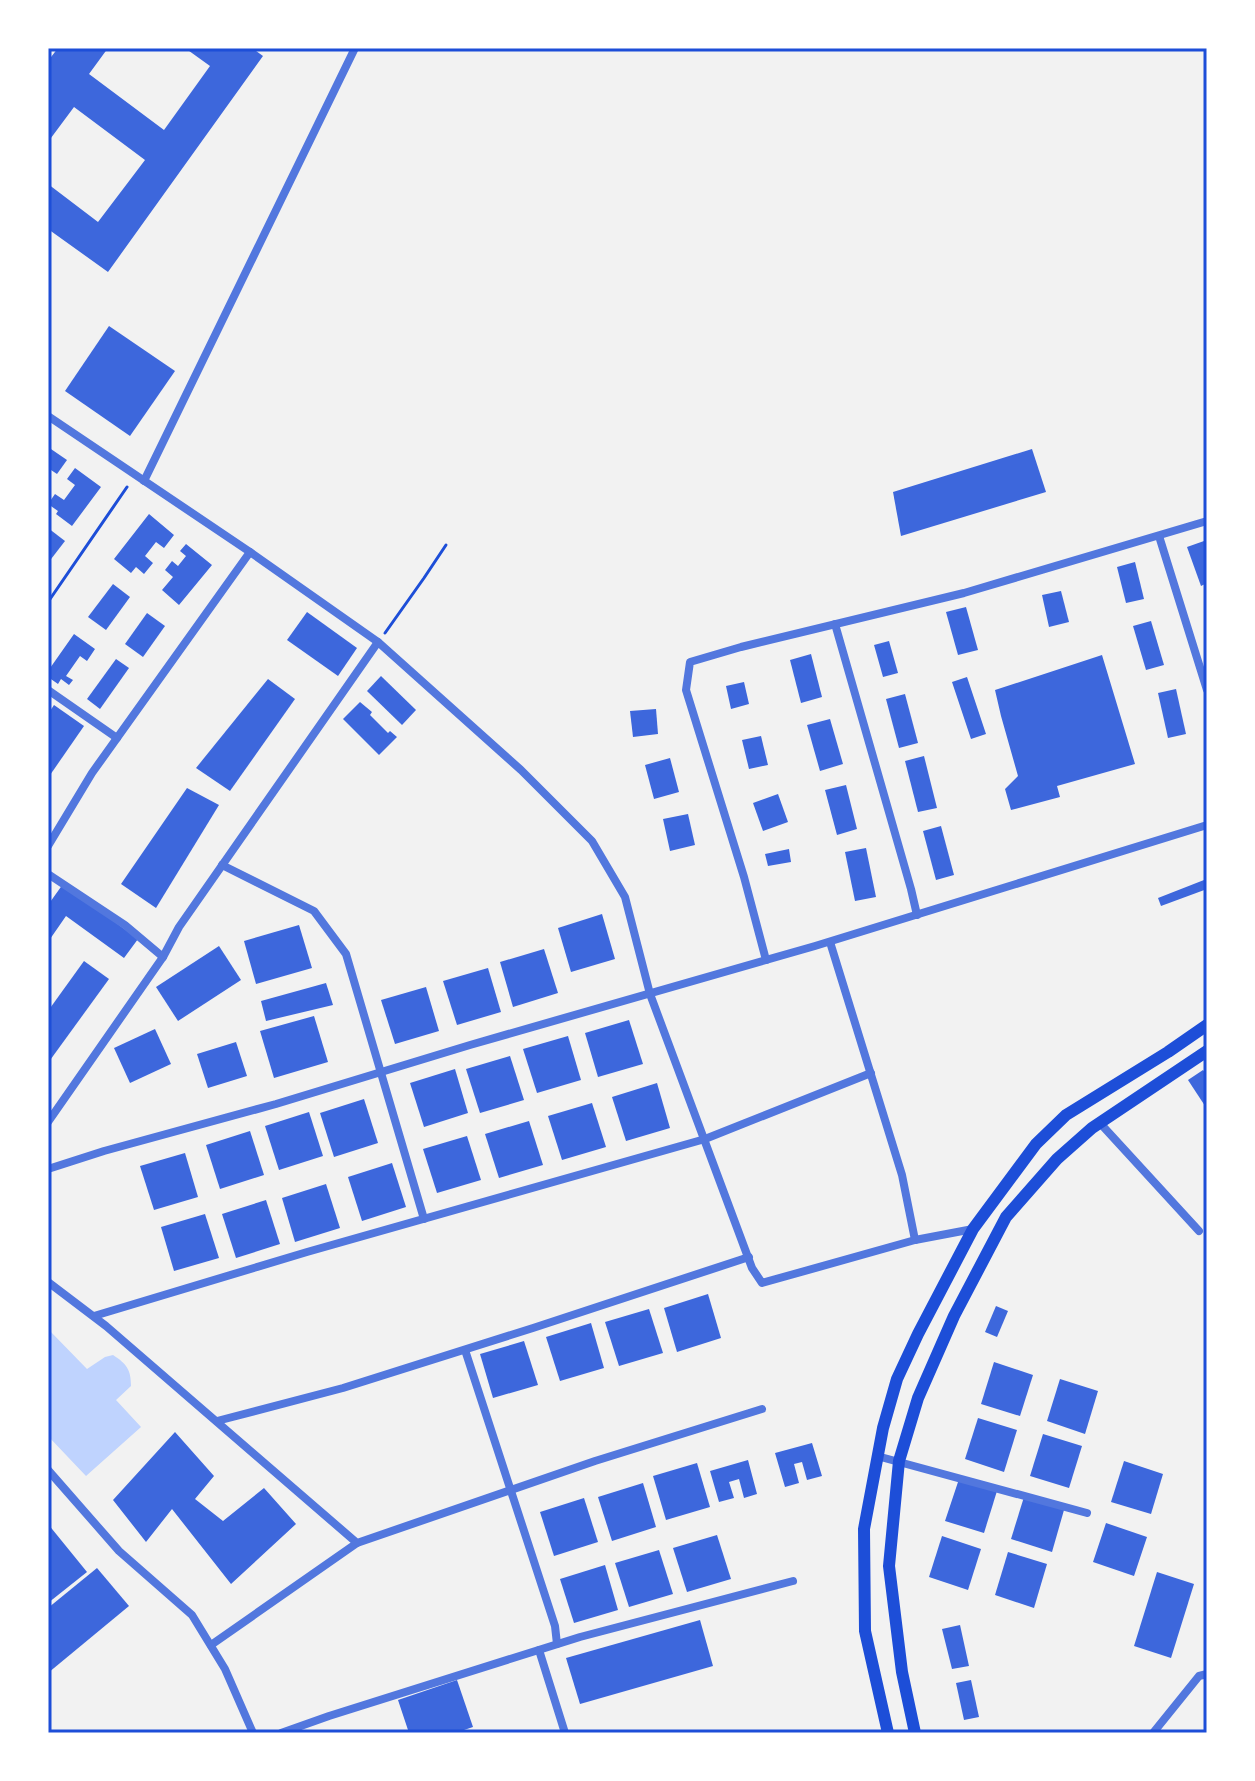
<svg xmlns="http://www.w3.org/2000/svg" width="1255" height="1781" font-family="'Fira Sans',sans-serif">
<rect width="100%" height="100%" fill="#f2f2f2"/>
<!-- water -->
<path fill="#bfd3fe" d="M49,1330L87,1369L105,1357L113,1355C127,1364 131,1370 131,1386L116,1400L141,1427L86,1476L48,1436Z"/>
<!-- building -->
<g fill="#3d67dc">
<polygon points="58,48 108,48 89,74 164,130 210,66 185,48 252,48 263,56 108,272 48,229 48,184 98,222 145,160 74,107 48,142 48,61"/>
<polygon points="109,326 175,371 130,436 65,391"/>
<polygon points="48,447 67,460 57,474 48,468"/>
<polygon points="1032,449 1046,492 901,536 893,492"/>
<polygon points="75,468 101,487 72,526 56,514 58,511 48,504 55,494 64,500 75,485 67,479"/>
<polygon points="149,514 174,535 164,548 156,542 145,556 153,563 144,574 136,567 131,573 114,559"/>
<polygon points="48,528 65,541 48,563"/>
<polygon points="1204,541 1207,550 1207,583 1201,586 1187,547"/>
<polygon points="186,544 212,565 179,605 162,590 173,577 165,570 172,561 178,566 186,556 180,551"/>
<polygon points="1135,562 1144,599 1126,603 1117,567"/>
<polygon points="113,584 130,597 106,630 88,617"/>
<polygon points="1061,591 1069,622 1049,627 1042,595"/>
<polygon points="966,607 978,650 958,655 946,612"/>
<polygon points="307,612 357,648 338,676 287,640"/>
<polygon points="147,613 165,626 143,657 125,644"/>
<polygon points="1151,621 1164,665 1146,670 1133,626"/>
<polygon points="74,634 95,649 87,661 80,656 66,676 73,680 69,685 61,679 58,684 48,677 48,671"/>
<polygon points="889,641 898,673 883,677 874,645"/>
<polygon points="811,654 822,697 801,703 790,660"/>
<polygon points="1102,655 1135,764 1057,786 1060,797 1011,810 1005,789 1018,776 1001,716 995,690"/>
<polygon points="116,659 129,668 100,709 87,699"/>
<polygon points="381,676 416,710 402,725 367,691"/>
<polygon points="967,677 986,734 971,739 952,682"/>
<polygon points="268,679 295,699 230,791 196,768"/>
<polygon points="744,682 749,704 731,709 726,686"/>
<polygon points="1176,689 1186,734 1168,738 1158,693"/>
<polygon points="905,694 918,743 899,748 886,699"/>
<polygon points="360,702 372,712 370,715 388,733 390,731 397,737 379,755 343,719"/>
<polygon points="54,705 84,726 48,778 48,714"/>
<polygon points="656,709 658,734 633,737 630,711"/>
<polygon points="830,719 843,764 820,771 807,725"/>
<polygon points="761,736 768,765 749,769 742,740"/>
<polygon points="924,756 937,808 918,812 905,761"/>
<polygon points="670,758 679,792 654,799 645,765"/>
<polygon points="846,785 857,829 837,835 825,790"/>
<polygon points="187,788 219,805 156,908 121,884"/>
<polygon points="778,794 788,822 763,831 753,803"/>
<polygon points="688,814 695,845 670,851 663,819"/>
<polygon points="941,826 954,875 936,880 923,831"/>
<polygon points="866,848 876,897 855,901 845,852"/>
<polygon points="789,849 791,862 768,866 765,854"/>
<polygon points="1204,880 1207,889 1161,906 1158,898"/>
<polygon points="63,884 138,939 124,958 66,916 48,942 48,905"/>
<polygon points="602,914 615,959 571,972 558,928"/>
<polygon points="299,925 312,968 256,984 244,941"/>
<polygon points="219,946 241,980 178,1021 156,987"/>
<polygon points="544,949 558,993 513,1007 500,962"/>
<polygon points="84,961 109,979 48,1063 48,1011"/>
<polygon points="488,968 501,1012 457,1025 443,981"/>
<polygon points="326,983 333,1005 266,1021 261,1001"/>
<polygon points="426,987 439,1031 395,1044 381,1000"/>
<polygon points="314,1016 328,1062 274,1078 260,1031"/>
<polygon points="629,1020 643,1064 598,1077 585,1033"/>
<polygon points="155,1029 171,1064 130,1083 114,1048"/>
<polygon points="568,1036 581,1080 537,1093 523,1049"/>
<polygon points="236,1042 247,1076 208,1088 197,1054"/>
<polygon points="510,1056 524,1100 480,1113 466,1069"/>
<polygon points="455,1069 468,1113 424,1127 410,1083"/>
<polygon points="1203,1070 1207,1075 1207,1109 1188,1080"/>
<polygon points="657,1083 670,1128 626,1141 612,1097"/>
<polygon points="364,1099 378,1143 334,1157 320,1113"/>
<polygon points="592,1103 606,1147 562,1160 548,1116"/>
<polygon points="309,1112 323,1156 279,1170 265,1126"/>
<polygon points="529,1121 543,1165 499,1178 485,1134"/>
<polygon points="250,1131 264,1175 220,1189 206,1145"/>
<polygon points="467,1136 481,1180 437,1193 423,1149"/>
<polygon points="185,1153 198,1197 154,1210 140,1166"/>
<polygon points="392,1163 406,1207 362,1221 348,1177"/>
<polygon points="326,1184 340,1228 295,1242 282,1198"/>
<polygon points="266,1200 280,1244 236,1258 222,1214"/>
<polygon points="205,1214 219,1258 174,1271 161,1227"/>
<polygon points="708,1294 721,1338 677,1352 664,1308"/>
<polygon points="996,1306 1008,1311 997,1337 985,1332"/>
<polygon points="649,1309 663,1353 619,1366 605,1322"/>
<polygon points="591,1323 604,1368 560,1381 546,1337"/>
<polygon points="524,1341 538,1385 493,1398 480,1354"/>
<polygon points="994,1362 1033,1375 1020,1416 981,1404"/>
<polygon points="1060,1379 1098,1391 1085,1434 1047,1421"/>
<polygon points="978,1418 1017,1430 1004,1472 965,1459"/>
<polygon points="175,1432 214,1476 195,1499 223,1521 264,1488 296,1524 231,1584 172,1509 146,1542 113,1500"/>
<polygon points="1043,1434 1082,1446 1069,1488 1030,1476"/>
<polygon points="812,1443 822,1476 807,1480 802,1462 794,1464 799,1483 785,1487 775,1453"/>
<polygon points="748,1460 757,1494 744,1498 739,1479 729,1482 734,1498 719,1502 710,1471"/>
<polygon points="1124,1461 1163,1474 1151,1514 1111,1502"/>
<polygon points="697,1463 710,1507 666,1520 653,1476"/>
<polygon points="959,1479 997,1491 984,1533 945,1521"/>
<polygon points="643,1483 656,1527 612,1541 598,1497"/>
<polygon points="1024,1497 1064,1510 1052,1552 1011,1539"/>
<polygon points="584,1498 598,1542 554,1556 540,1512"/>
<polygon points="1106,1523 1147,1537 1134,1576 1093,1562"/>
<polygon points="48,1524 87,1572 48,1603"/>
<polygon points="717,1535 731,1579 687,1592 673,1548"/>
<polygon points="942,1536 981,1549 968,1590 929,1577"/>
<polygon points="659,1550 673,1594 629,1607 615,1563"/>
<polygon points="1008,1552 1047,1564 1034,1608 995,1595"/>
<polygon points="605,1565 618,1610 574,1623 560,1579"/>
<polygon points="97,1568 129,1606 48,1673 48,1608"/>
<polygon points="1157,1572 1194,1584 1171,1658 1134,1646"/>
<polygon points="700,1620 713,1666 580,1704 566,1658"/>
<polygon points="960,1625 969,1666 952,1669 942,1629"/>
<polygon points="457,1680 473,1727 455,1733 409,1733 398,1700"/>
<polygon points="971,1680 979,1717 964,1720 956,1683"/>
</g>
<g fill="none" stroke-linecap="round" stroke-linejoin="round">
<!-- path -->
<g stroke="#1d4ed8" stroke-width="3">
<polyline points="48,602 127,487"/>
<polyline points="385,633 424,578 446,545"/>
</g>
<!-- minor -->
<g stroke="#5277de" stroke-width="8">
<polyline points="48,416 250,552 92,773 48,846"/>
<polyline points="144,481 355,48"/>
<polyline points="1159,536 1207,690"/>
<polyline points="250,552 378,642"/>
<polyline points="835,624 911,889 917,915"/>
<polyline points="48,690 117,738"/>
<polyline points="222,865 314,911 346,954 424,1219"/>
<polyline points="48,874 125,925 163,957 48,1122"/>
<polyline points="830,942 902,1175 915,1240"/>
<polyline points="163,957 179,927 378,642 521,770 592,841 625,897 650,994 752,1268 762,1283 915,1240 973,1229"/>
<polyline points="766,960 744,877 686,690 690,662 741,647 964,593 1207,521"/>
<polyline points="1099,1122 1199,1231"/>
<polyline points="48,1169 104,1151 276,1104 470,1045 815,946 1207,825"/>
<polyline points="48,1282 106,1326 357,1543 595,1461 762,1409"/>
<polyline points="94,1316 307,1252 705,1139 871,1073"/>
<polyline points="465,1350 555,1626 557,1644"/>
<polyline points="217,1421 343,1388 533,1328 749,1257"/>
<polyline points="877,1456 1087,1513"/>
<polyline points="48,1470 119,1551 192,1615 225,1669 253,1733"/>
<polyline points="211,1645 357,1543"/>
<polyline points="539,1650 565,1733"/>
<polyline points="281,1733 329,1716 580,1637 793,1581"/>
<polyline points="1153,1733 1199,1676 1207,1674"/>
</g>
<!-- secondary -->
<g stroke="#1d4ed8" stroke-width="12">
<polyline points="888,1733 865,1631 864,1529 883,1428 897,1379 918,1334 973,1229 1036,1144 1066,1115 1168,1052 1207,1025"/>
<polyline points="915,1733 902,1672 889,1566 899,1461 918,1398 954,1316 1006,1217 1057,1159 1092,1128 1207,1051"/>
</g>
</g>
<!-- border -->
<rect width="1255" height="1781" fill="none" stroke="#ffffff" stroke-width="100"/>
<rect x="50" y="50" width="1155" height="1681" fill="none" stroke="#1d4ed8" stroke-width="3"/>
</svg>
